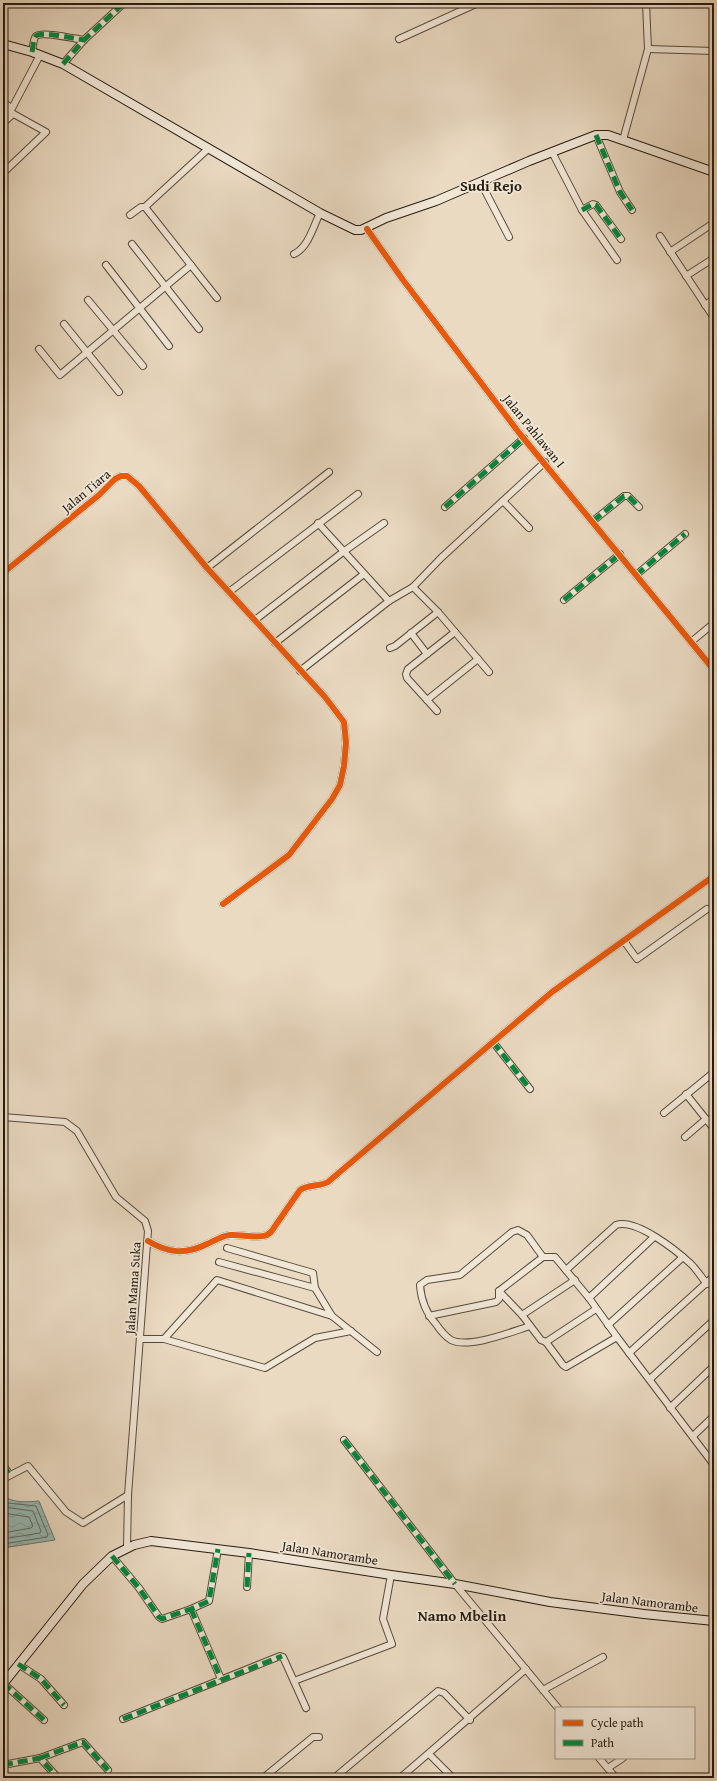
<svg xmlns="http://www.w3.org/2000/svg" width="717" height="1781" font-family="'Gentium Book Plus',serif">
<defs>
<pattern id="water-waves" width="16" height="10" patternUnits="userSpaceOnUse"><rect width="16" height="10" fill="#98bab5"/><path d="M0 5q4-4 8 0t8 0" fill="none" stroke="#839f9b"/></pattern>
</defs>
<rect width="100%" height="100%" fill="#eadac2"/>
<filter id="stains"><feTurbulence type="fractalNoise" baseFrequency=".005" numOctaves="4"/><feColorMatrix values="0 0 0 0 .2 0 0 0 0 .09 0 0 0 0 .02 0 0 0 .5 -.17"/></filter>
<radialGradient id="worn" r=".72"><stop offset=".6" stop-color="#630" stop-opacity="0"/><stop offset="1" stop-color="#630" stop-opacity=".3"/></radialGradient>
<!-- water -->
<path fill="url(#water-waves)" stroke="#6a7a73" d="M3,1496C13,1503 27,1502 39,1501L55,1540L3,1548Z"/>
<g fill="none" stroke-linecap="round" stroke-linejoin="round">
<!-- shore -->
<g stroke="#5f6a62" stroke-width="1">
<polyline points="3,1501 8,1503 36,1506 48,1535 47,1537 3,1544"/>
<polyline points="3,1507 33,1511 41,1531 40,1533 3,1539"/>
<polyline points="3,1513 29,1517 33,1526 31,1528 3,1533"/>
</g>
<defs>
<g id="minor">
<polyline points="399,39 478,3"/>
<polyline points="648,49 714,51"/>
<path d="M32,52C33,48 33,39 36,36C42,31 76,39 84,40"/>
<polyline points="63,64 84,40 124,3"/>
<polyline points="3,102 11,108"/>
<polyline points="3,123 13,114"/>
<polyline points="596,135 620,192 632,210"/>
<polyline points="623,140 648,49 646,3"/>
<polyline points="209,148 145,207 217,298"/>
<polyline points="552,152 582,210 617,260"/>
<polyline points="3,173 46,132 10,112 40,55"/>
<polyline points="481,183 509,237"/>
<polyline points="582,210 593,204 596,205 621,239"/>
<polyline points="130,215 141,207 145,207"/>
<polyline points="367,229 403,280 520,434 714,670"/>
<polyline points="660,236 714,318"/>
<polyline points="132,244 199,329"/>
<polyline points="670,252 712,224"/>
<path d="M294,254C308,248 313,227 320,213"/>
<polyline points="106,265 169,346"/>
<polyline points="686,276 714,258"/>
<polyline points="88,300 143,366"/>
<polyline points="705,305 714,299"/>
<polyline points="64,324 119,392"/>
<polyline points="39,349 60,375 191,265"/>
<polyline points="503,501 529,528"/>
<polyline points="445,507 524,438"/>
<polyline points="593,521 624,496 628,496 639,507"/>
<polyline points="318,523 389,601"/>
<polyline points="207,568 329,472"/>
<polyline points="3,573 99,495 115,479 121,476 127,476 139,486 207,568 325,697 344,722 346,743 344,766 340,785 332,799 289,855 223,904"/>
<polyline points="636,575 685,534"/>
<polyline points="413,587 438,612 489,672"/>
<polyline points="229,592 358,494"/>
<polyline points="564,600 620,554"/>
<polyline points="255,620 343,552 384,523"/>
<polyline points="411,633 427,654"/>
<polyline points="691,642 714,623"/>
<polyline points="275,643 364,574"/>
<polyline points="390,648 395,646 438,612"/>
<polyline points="300,671 389,601 413,587 441,558 545,462"/>
<polyline points="427,700 478,659"/>
<polyline points="437,711 407,678 406,674 408,669 455,632"/>
<polyline points="624,941 637,959 707,909"/>
<polyline points="493,1042 530,1089"/>
<polyline points="686,1094 714,1129"/>
<polyline points="664,1113 714,1072"/>
<polyline points="3,1117 65,1122 77,1131 116,1197 145,1221 148,1231 128,1495 127,1548"/>
<polyline points="685,1137 706,1119"/>
<path d="M148,1241C168,1253 185,1255 207,1244C214,1241 221,1236 230,1235C242,1234 256,1239 267,1235L271,1232L300,1190C309,1184 319,1187 328,1182L552,992L714,876"/>
<polyline points="227,1248 313,1273 315,1288"/>
<polyline points="219,1262 315,1288 332,1316"/>
<path d="M566,1270L616,1225C636,1218 677,1251 691,1264C697,1270 702,1278 707,1284"/>
<polyline points="499,1291 543,1257 555,1257 589,1298 617,1337"/>
<polyline points="589,1298 654,1237"/>
<polyline points="522,1315 575,1280"/>
<polyline points="429,1316 496,1302 499,1299 499,1291 522,1315 541,1340 546,1342 563,1365 566,1367 617,1337 714,1465"/>
<polyline points="608,1325 683,1257"/>
<path d="M530,1326C511,1332 469,1349 451,1340C445,1336 440,1330 436,1324C426,1313 421,1300 420,1285L427,1280L460,1275L512,1232L518,1230L527,1235L543,1257"/>
<polyline points="140,1339 164,1339 217,1280 332,1316 377,1352"/>
<polyline points="164,1339 265,1368 315,1338 351,1331"/>
<polyline points="546,1342 596,1309"/>
<polyline points="629,1353 714,1276"/>
<polyline points="650,1379 714,1320"/>
<polyline points="670,1408 714,1366"/>
<polyline points="693,1436 714,1416"/>
<polyline points="344,1440 455,1584 558,1708"/>
<polyline points="3,1465 10,1475"/>
<polyline points="3,1479 28,1466 66,1512 83,1523 128,1495"/>
<polyline points="112,1556 139,1588 159,1617 162,1619 191,1609 209,1601 218,1549"/>
<polyline points="247,1587 249,1553"/>
<polyline points="191,1609 221,1679"/>
<polyline points="18,1664 41,1679 64,1705"/>
<polyline points="294,1681 392,1644 383,1619 391,1575"/>
<polyline points="3,1683 44,1720"/>
<polyline points="543,1690 603,1657"/>
<polyline points="123,1719 280,1656 283,1657 306,1708"/>
<polyline points="429,1754 453,1778"/>
<polyline points="40,1758 83,1742 108,1770"/>
<polyline points="599,1758 616,1778"/>
<polyline points="3,1765 40,1758 58,1778"/>
<polyline points="608,1768 623,1758"/>
<polyline points="263,1778 313,1737 319,1737"/>
<polyline points="334,1778 438,1691 444,1693 470,1720"/>
<polyline points="400,1778 526,1669"/>
</g>
<g id="secondary">
<polyline points="3,44 32,52 63,64 320,213 355,230 361,230 386,218 436,201 529,161 596,135 608,135 714,172"/>
<polyline points="3,1684 83,1584 112,1556 134,1545 151,1541 249,1553 391,1575 455,1584 550,1602 644,1614 714,1621"/>
</g>
</defs>
<!-- minor casing -->
<use href="#minor" stroke="#574b3c" stroke-width="8"/>
<!-- secondary casing -->
<use href="#secondary" stroke="#261b10" stroke-width="10"/>
<!-- minor -->
<use href="#minor" stroke="#f1e7d7" stroke-width="6"/>
<!-- secondary -->
<use href="#secondary" stroke="#f1e7d7" stroke-width="8"/>
<!-- quiet -->
<g stroke="#00873e" stroke-width="5" stroke-dasharray="10 5" stroke-linecap="butt">
<path d="M32,52C33,48 33,39 36,36C42,31 76,39 84,40"/>
<polyline points="63,64 84,40 124,3"/>
<polyline points="596,135 620,192 632,210"/>
<polyline points="582,210 593,204 596,205 621,239"/>
<polyline points="445,507 524,438"/>
<polyline points="593,521 624,496 628,496 639,507"/>
<polyline points="636,575 685,534"/>
<polyline points="564,600 620,554"/>
<polyline points="493,1042 530,1089"/>
<polyline points="344,1440 455,1584"/>
<polyline points="3,1465 10,1475"/>
<polyline points="112,1556 139,1588 159,1617 162,1619 191,1609 209,1601 218,1549"/>
<polyline points="247,1587 249,1553"/>
<polyline points="191,1609 221,1679"/>
<polyline points="18,1664 41,1679 64,1705"/>
<polyline points="3,1683 44,1720"/>
<polyline points="123,1719 282,1656"/>
<polyline points="40,1758 83,1742 108,1770"/>
<polyline points="3,1765 40,1758 58,1778"/>
</g>
<defs>
<g id="cycleway">
<polyline points="367,229 403,280 520,434 714,670"/>
<polyline points="3,573 99,495 115,479 121,476 127,476 139,486 207,568 325,697 344,722 346,743 344,766 340,785 332,799 289,855 223,904"/>
<path d="M148,1241C168,1253 185,1255 207,1244C214,1241 221,1236 230,1235C242,1234 256,1239 267,1235L271,1232L300,1190C309,1184 319,1187 328,1182L552,992L714,876"/>
</g>
</defs>
<!-- cycleway casing -->
<use href="#cycleway" stroke="#f1e7d7" stroke-width="8"/>
<!-- cycleway -->
<use href="#cycleway" stroke="#e8590c" stroke-width="6"/>
</g>
<g text-anchor="middle" dominant-baseline="central" stroke-width="3.5" stroke-linejoin="round" paint-order="stroke">
<!-- street labels -->
<g font-size="13" fill="#261b10" stroke="#f1e7d7">
<text transform="translate(534 431) rotate(51)">Jalan Pahlawan I</text>
<text transform="translate(86 491) rotate(-40)">Jalan Tiara</text>
<text transform="translate(133 1288) rotate(-86)">Jalan Mama Suka</text>
<text transform="translate(330 1553) rotate(9)">Jalan Namorambe</text>
<text transform="translate(650 1602) rotate(7)">Jalan Namorambe</text>
</g>
<!-- quarter labels -->
<g font-size="15" font-weight="bold" fill="#261b10" stroke="#f1e7d7">
<text x="491" y="185">Sudi Rejo</text>
<text x="462" y="1615">Namo Mbelin</text>
</g>
</g>
<!-- margin -->
<rect width="717" height="1781" fill="none" stroke="#eadac2" stroke-width="16"/>
<rect x="4" y="4" width="709" height="1773" fill="none" stroke="#261b10" stroke-width="2"/>
<rect x="8" y="8" width="701" height="1765" fill="none" stroke="#261b10"/>
<!-- legend -->
<rect x="555" y="1707" width="140" height="52" fill="#f1e7d7" stroke="#a09587"/>
<rect x="563" y="1720" width="20" height="6" fill="#e8590c" stroke="#a09587"/>
<text x="591" y="1727" font-size="12" fill="#261b10">Cycle path</text>
<rect x="563" y="1740" width="20" height="6" fill="#00873e" stroke="#a09587"/>
<text x="591" y="1747" font-size="12" fill="#261b10">Path</text>
<rect width="100%" height="100%" filter="url(#stains)"/>
<rect width="100%" height="100%" fill="url(#worn)"/>
</svg>
